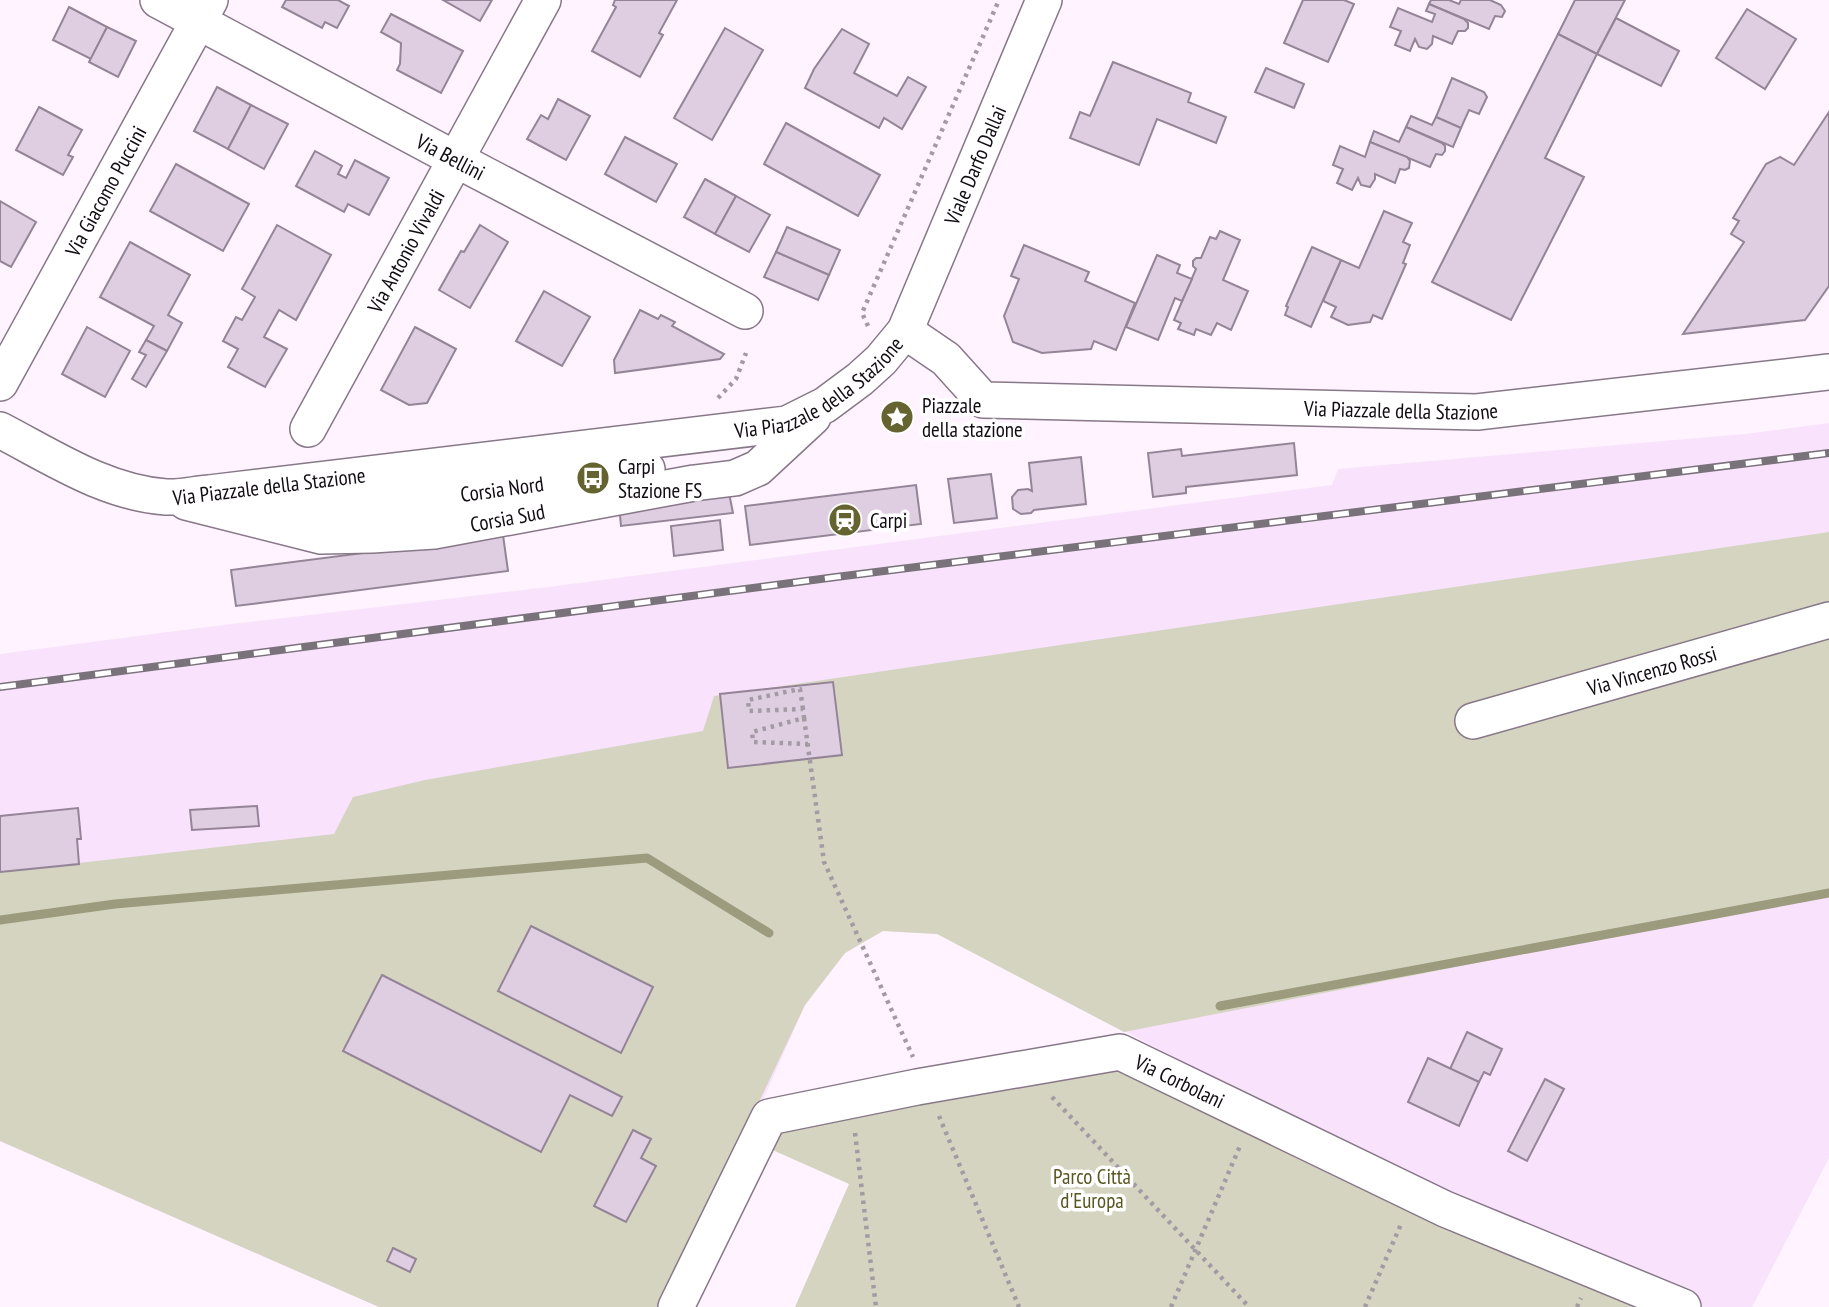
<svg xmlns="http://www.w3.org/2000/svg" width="1829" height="1307" font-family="'PT Sans Narrow',sans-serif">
<rect width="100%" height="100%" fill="#fef3ff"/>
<!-- built -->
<polygon fill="#f9e2fc" points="1829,423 1829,1158 1752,1307 1697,1307 1499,1216 1280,1112 938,934 883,931 845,953 805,1005 671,1307 379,1307 0,1141 0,654 207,627 548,587 1332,485 1338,469 1745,434"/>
<!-- green -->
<g fill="#d4d4c1">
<polygon points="1829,532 1829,894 1124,1032 937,934 883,931 845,953 805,1005 662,1307 379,1307 0,1141 0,872 334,834 353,797 425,780 703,731 714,696"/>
<polygon points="1109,1065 1634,1307 795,1307 849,1184 768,1148 780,1121"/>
</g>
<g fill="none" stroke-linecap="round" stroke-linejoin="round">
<!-- stream -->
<g stroke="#9c9b7d" stroke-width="9">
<polyline points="0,920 115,904 647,858 769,933"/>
<polyline points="1220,1006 1829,893"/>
</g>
</g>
<!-- building -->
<g fill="#dfcee1" stroke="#958497" stroke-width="2">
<polygon points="286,0 338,0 349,6 337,28 325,22 322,28 282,7"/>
<polygon points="443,0 492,0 480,21"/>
<polygon points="615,0 677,0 659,33 663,35 640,77 592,51 616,7 613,5"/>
<polygon points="1303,0 1344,0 1354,4 1328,62 1284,43"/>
<polygon points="1431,0 1449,0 1459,4 1461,0 1490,0 1501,5 1505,11 1502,17 1495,16 1489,29 1429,4"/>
<polygon points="1575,0 1625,0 1597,54 1558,34"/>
<polygon points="1429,4 1464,19 1468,23 1468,28 1465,31 1458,31 1452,44 1433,36 1432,44 1427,49 1419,47 1415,39 1410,51 1395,45 1401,31 1390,27 1398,8 1432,22 1435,14 1426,11"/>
<polygon points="69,7 107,27 91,59 53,40"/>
<polygon points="1747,9 1796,39 1765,89 1716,58"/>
<polygon points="391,14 463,51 441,93 397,70 400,64 401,43 381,32"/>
<polygon points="1616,18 1679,51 1661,86 1597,54"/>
<polygon points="107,27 136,41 118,77 89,62"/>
<polygon points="725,28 763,50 712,140 674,118"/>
<polygon points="842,29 869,44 854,73 897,96 908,77 926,87 902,129 884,118 879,128 805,88 814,69"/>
<polygon points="1558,34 1597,54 1545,158 1584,177 1511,320 1432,282"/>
<polygon points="1113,62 1191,93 1188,102 1226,117 1216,143 1157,119 1139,165 1070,138 1080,112 1090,116"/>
<polygon points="1266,68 1304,84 1294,108 1255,92"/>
<polygon points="1452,78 1484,92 1487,97 1479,114 1469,110 1461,128 1436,117"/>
<polygon points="217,87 251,105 228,149 194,131"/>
<polygon points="558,99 590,116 566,160 527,139 541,115 548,119"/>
<polygon points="251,105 288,124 264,169 228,149"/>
<polygon points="39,107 82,130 68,155 73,157 63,175 16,150"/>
<polygon points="1829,112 1829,286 1805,320 1683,334 1744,242 1731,234 1739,221 1733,218 1766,164 1780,157 1794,165"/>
<polygon points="1411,116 1432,125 1436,117 1461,128 1453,147 1406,127"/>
<polygon points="786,123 880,175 858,216 764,164"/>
<polygon points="1406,127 1442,143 1445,146 1445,151 1442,155 1436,154 1430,167 1370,142 1374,131 1399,142"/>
<polygon points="625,137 677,164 656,202 605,174"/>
<polygon points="1370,142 1407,157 1410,161 1409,168 1405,170 1400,169 1395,183 1375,174 1375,179 1370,187 1361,185 1358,178 1352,190 1337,183 1343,169 1333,165 1340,146 1365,157"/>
<polygon points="315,151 342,166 338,174 346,178 355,160 389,178 369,215 348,204 344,212 296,186"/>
<polygon points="176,164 249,204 223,251 150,211"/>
<polygon points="705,179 736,196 715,234 684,217"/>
<polygon points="736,196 770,215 749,252 715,234"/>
<polygon points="0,201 36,222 11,267 0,261"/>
<polygon points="1384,211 1412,223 1403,242 1410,245 1403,263 1406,264 1382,319 1373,315 1370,322 1348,325 1331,317 1336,307 1323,301 1341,260 1359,268"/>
<polygon points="277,225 331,255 296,320 279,310 264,337 287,349 265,387 228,367 238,349 223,341 236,317 242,320 255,297 242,289"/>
<polygon points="480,225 508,242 470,308 439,290 461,251 464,252"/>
<polygon points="787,227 840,250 829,275 776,252"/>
<polygon points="1220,231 1240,240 1223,280 1248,291 1231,330 1217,323 1211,335 1196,329 1194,335 1178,329 1181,323 1174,320 1196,269 1193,266 1193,261 1196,258 1201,258 1210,237 1216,239"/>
<polygon points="130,242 190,275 168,315 182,323 167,351 146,340 154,326 100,297"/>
<polygon points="1024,245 1089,272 1085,281 1135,303 1116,350 1094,341 1091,349 1042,353 1013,342 1004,316 1019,279 1011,276"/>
<polygon points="1312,247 1341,260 1311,327 1285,315 1288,307 1286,306"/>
<polygon points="776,252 829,275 818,300 764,277"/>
<polygon points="1157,255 1180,265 1177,273 1192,279 1182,301 1175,298 1158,340 1126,327"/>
<polygon points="544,291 590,317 562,366 516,341"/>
<polygon points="640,310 658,319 661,315 675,322 672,326 724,354 720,359 615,373 614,360"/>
<polygon points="87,327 130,351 105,397 62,374"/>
<polygon points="415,327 456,349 427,403 409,405 381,390"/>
<polygon points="146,340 167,351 146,387 132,379 146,355 139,352"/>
<polygon points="1294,443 1297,475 1186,487 1186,493 1153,497 1148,453 1181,449 1182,456"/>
<polygon points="1081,457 1086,504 1034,510 1031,513 1021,514 1013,509 1012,497 1018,490 1028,489 1032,491 1029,463"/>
<polygon points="991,474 997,518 954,523 948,479"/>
<polygon points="916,485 921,524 750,545 745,506"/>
<polygon points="729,493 733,513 621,526 619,505"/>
<polygon points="720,520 723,550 674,556 671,526"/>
<polygon points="503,535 508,571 236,606 231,570"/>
<polygon points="833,682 842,755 728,768 720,694"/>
<polygon points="257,806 259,826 192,830 190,810"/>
<polygon points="78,808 81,839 77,839 79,864 0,872 0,816"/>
<polygon points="531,926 653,987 621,1053 498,991"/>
<polygon points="382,975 622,1097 612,1116 570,1095 541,1152 343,1051"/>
<polygon points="1467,1032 1502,1049 1490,1075 1484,1072 1479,1082 1450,1069"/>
<polygon points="1428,1058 1479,1082 1459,1126 1408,1102"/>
<polygon points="1545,1079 1564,1089 1527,1161 1508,1151"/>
<polygon points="633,1130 651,1139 641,1158 656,1166 626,1222 594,1206"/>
<polygon points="393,1248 416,1259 410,1272 387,1261"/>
</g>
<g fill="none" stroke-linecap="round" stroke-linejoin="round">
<defs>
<g id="minor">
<path id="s1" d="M158,0L455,159L745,311"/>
<path id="s2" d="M905,331L946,359L983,400L1477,412L1829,372"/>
<path id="s3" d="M0,383L210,0"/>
<path id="s4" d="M308,429L543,0"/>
<path id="s5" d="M0,430C52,457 106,493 166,497C180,498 195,494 209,493L787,424L825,405L860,379L881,360L905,331L1044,0"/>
<path id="s6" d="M186,502L321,536L372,535L434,531L694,483L735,478L758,468L813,417"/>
<path id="s7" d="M273,505L303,511L343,510L647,469"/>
<path id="s8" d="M1473,721L1829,620"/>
<path id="s9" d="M676,1307L769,1117L917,1087L1120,1052L1445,1209L1683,1307"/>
</g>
</defs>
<!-- minor casing -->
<use href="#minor" stroke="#877788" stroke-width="38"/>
<!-- path -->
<g stroke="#a39aa4" stroke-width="4.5" stroke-dasharray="3.5 5" stroke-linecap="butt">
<polyline points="868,326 862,313 999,0"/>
<polyline points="718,398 736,379 746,353"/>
<polyline points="803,709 800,689 748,700 749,711 803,709 804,718 752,732 753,742 808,744"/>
<polyline points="804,718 824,862 913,1057"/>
<polyline points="1052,1097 1249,1307"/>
<polyline points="939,1116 1019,1307"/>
<polyline points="855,1133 876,1307"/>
<polyline points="1171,1307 1240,1146"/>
<polyline points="1365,1307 1402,1222"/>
<polyline points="1577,1307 1581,1298"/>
</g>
<!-- minor -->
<use href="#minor" stroke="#fff" stroke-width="35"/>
<defs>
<polyline id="rail" points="0,687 836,577 1829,453"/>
</defs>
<!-- rail casing -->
<use href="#rail" stroke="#7a727b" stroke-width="8"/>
<!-- rail -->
<use href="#rail" stroke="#fff" stroke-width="5" stroke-dasharray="16" stroke-linecap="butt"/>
</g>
<!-- icons -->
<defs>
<symbol id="sight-disc" viewBox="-11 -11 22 22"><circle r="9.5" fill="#656330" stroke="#fff"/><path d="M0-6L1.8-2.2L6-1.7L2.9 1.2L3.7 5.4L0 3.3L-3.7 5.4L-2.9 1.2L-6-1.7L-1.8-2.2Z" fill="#fff"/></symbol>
<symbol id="bus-disc" viewBox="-11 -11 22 22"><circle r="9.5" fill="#656330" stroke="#fff"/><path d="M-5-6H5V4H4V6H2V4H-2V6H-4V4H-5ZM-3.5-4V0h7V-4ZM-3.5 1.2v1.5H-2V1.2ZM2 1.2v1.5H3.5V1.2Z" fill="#fff"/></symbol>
<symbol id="station-disc" viewBox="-11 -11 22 22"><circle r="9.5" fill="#656330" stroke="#fff"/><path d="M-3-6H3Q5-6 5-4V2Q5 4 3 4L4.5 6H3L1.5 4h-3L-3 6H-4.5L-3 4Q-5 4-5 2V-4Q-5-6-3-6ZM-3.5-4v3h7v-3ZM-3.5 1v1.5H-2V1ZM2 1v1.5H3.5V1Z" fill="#fff"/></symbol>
</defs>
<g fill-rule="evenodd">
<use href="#sight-disc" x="878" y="398" width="38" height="38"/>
<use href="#bus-disc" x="574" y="459" width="38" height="38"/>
<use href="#station-disc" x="826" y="501" width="38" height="38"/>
</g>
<g text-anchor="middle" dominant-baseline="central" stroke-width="7" stroke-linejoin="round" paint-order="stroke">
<!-- street labels -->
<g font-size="21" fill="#110b12" stroke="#fff">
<text stroke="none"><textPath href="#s1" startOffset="332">Via Bellini</textPath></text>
<text stroke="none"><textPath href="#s5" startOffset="1138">Viale Darfo Dallai</textPath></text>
<text stroke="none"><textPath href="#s3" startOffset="219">Via Giacomo Puccini</textPath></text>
<text stroke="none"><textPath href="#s4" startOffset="203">Via Antonio Vivaldi</textPath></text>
<text stroke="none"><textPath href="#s5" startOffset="850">Via Piazzale della Stazione</textPath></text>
<text stroke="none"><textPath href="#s2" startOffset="523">Via Piazzale della Stazione</textPath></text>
<text stroke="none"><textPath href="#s5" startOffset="284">Via Piazzale della Stazione</textPath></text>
<text stroke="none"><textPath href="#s7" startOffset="231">Corsia Nord</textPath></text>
<text stroke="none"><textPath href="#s6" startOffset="327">Corsia Sud</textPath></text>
<text stroke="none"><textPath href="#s8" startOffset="186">Via Vincenzo Rossi</textPath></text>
<text stroke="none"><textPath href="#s9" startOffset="635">Via Corbolani</textPath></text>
</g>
<!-- poi labels -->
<g font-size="21" fill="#110b12" stroke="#fff" text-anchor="start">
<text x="922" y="405">Piazzale<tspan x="922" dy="24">della stazione</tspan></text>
<text x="618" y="466">Carpi<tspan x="618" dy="24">Stazione FS</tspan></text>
<text x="870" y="520">Carpi</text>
</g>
<!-- park labels -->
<g font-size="21" fill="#595622" stroke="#fff">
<text x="1092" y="1176">Parco Città<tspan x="1092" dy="24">d'Europa</tspan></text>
</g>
</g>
</svg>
